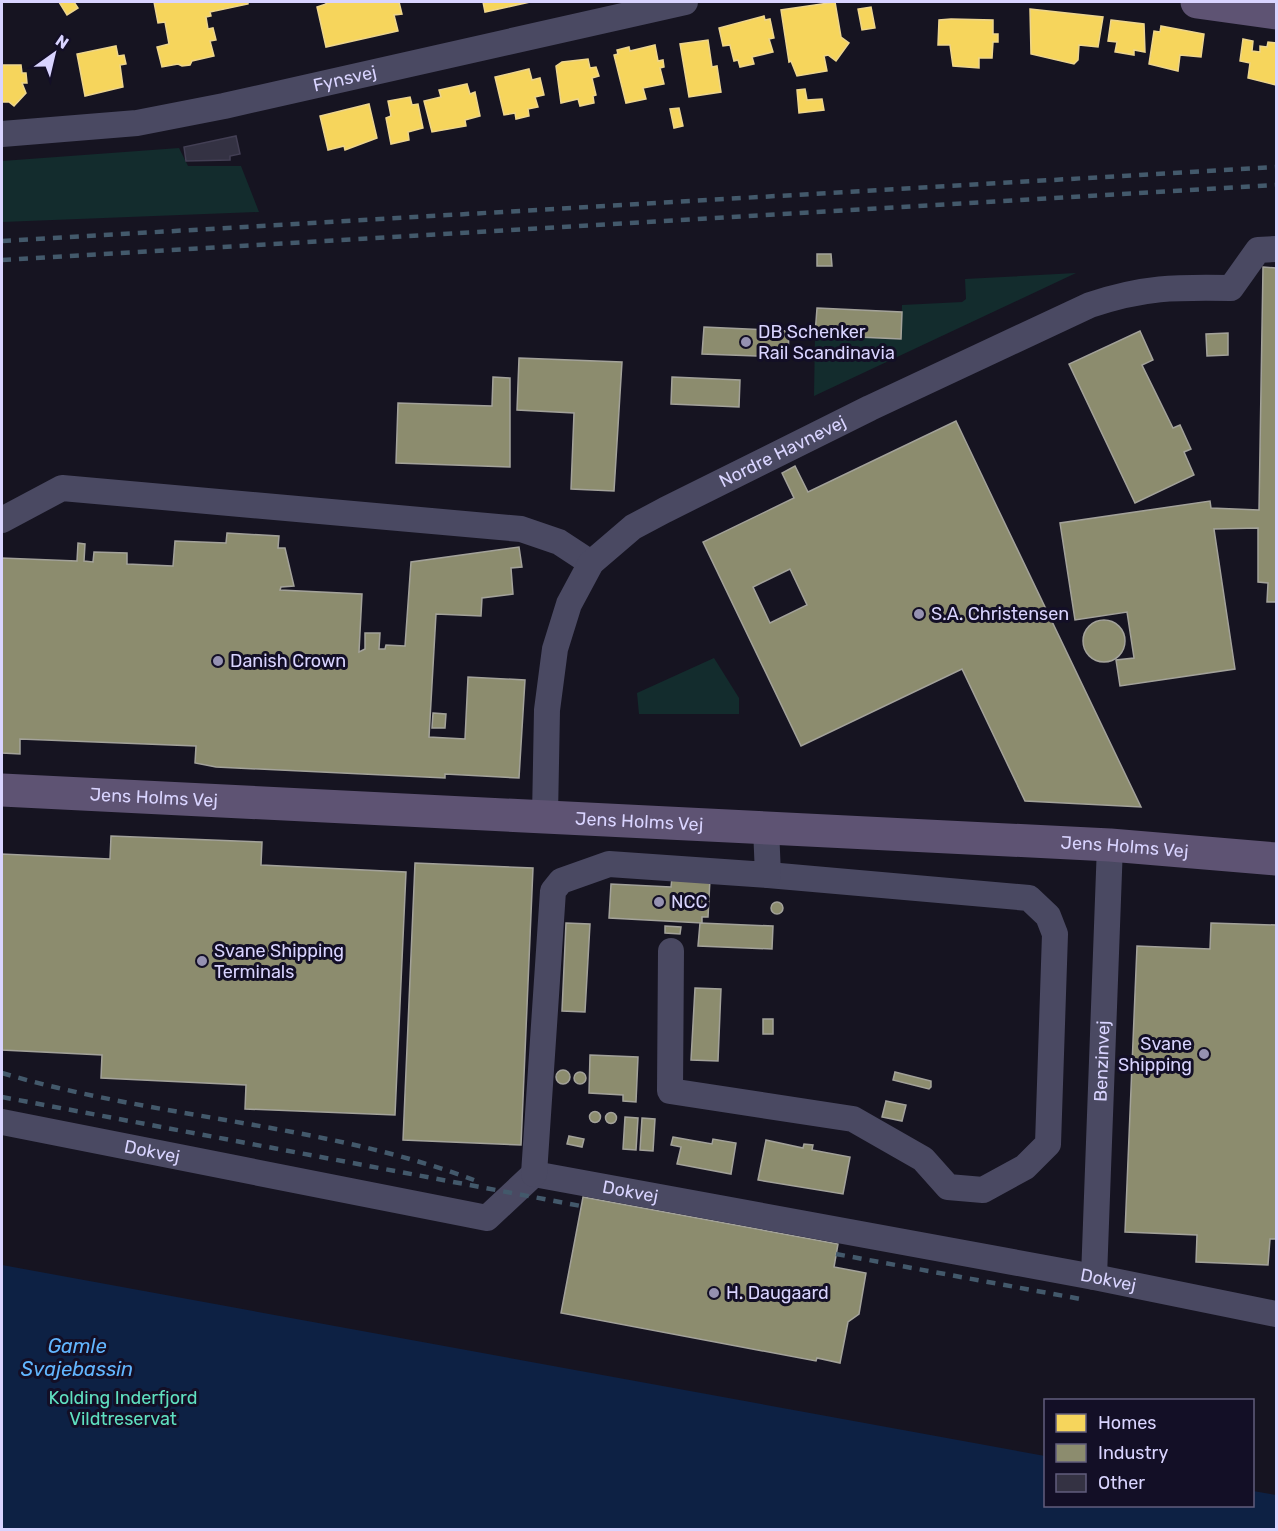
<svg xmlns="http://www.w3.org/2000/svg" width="1278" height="1531" font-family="Rubik,sans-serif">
<rect width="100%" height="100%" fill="#161421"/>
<!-- green -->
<g fill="#132c2d">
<polygon points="179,148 188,166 241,166 259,212 2,222 2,161"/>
<polygon points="1076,273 814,396 815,335 901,338 902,305 962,302 966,299 965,279"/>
<polygon points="714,658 739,698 739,714 639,714 637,693"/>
</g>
<!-- water -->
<polygon fill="#0d2144" points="2,1265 1045,1456 1046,1506 1252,1506 1253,1491 1276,1495 1276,1529 2,1529"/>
<!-- homes -->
<g fill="#f6d55c" stroke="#edd58d" stroke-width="1.5">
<polygon points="59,2 74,2 78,8 67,15"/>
<polygon points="154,2 248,2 248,4 210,12 211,16 206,17 208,29 213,28 216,40 210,41 214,56 192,61 190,65 182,66 178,64 162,67 157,47 169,44 165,22 158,23"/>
<polygon points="326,2 399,2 402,14 394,15 398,31 326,47 317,7 326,4"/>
<polygon points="483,2 530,2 485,12"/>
<polygon points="835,2 841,37 849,43 836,61 828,55 824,56 827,71 797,76 791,61 789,62 781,10"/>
<polygon points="871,7 875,28 862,30 858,9"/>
<polygon points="1030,9 1103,17 1098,47 1079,45 1078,60 1074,64 1031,54"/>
<polygon points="764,16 765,20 770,19 774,38 769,39 773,52 752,57 754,64 740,67 738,60 734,61 730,45 723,46 719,28"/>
<polygon points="951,19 993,20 993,34 998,34 998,42 993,42 992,58 979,58 979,68 953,66 950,45 938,45 939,20"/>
<polygon points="1111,20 1144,24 1145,52 1134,50 1134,55 1115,52 1117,42 1108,41"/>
<polygon points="1161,26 1204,34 1201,57 1180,55 1178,71 1149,64 1154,31 1160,32"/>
<polygon points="1243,39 1253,41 1252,51 1260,52 1260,46 1267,47 1268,42 1276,43 1276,85 1248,78 1250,63 1240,61"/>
<polygon points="708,40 712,67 717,66 721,92 689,97 680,44"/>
<polygon points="655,45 658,61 663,60 664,67 660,68 664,84 643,88 646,99 626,103 614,55 618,54 617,50 629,47 630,51"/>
<polygon points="116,46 118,56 124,55 126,64 120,65 123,87 85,96 77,54"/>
<polygon points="588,59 590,68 596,67 599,76 592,78 596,95 593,96 594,103 580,106 578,99 561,103 556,66 562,62"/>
<polygon points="2,60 2,65 21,65 22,73 26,73 27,83 22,83 26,93 14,106 9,102 2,102"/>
<polygon points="529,69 532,80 540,78 544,95 535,97 538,107 528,109 529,116 516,119 515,113 504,115 495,77"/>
<polygon points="467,84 470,94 475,92 480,116 465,120 466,126 432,132 424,101 441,97 439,90"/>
<polygon points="805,89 807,100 822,99 824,110 799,113 797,90"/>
<polygon points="410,97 412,105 418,104 423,128 408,132 409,140 391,144 386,118 391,116 388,101"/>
<polygon points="369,104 377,138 345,150 344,146 328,150 320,116"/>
<polygon points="679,108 683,126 674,128 670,109"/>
</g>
<!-- industry -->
<g fill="#8c8c6e" stroke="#a3a29a" stroke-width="1.5" fill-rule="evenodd">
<polygon points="817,254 831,254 832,266 817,266"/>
<polygon points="1263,267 1276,268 1276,602 1267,602 1268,583 1258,582 1258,528 1214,529 1235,669 1120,686 1116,660 1134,658 1127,612 1075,620 1060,523 1210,501 1211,508 1259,510"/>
<polygon points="817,308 902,312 901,339 815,335"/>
<polygon points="704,327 789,331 788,357 702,354"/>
<polygon points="1140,331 1153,360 1142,365 1173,428 1180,425 1191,449 1184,452 1194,475 1135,503 1069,364"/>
<polygon points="1228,333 1228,355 1207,356 1206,334"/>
<polygon points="519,358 622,362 614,491 571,489 574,413 517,410"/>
<polygon points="493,377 510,378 510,467 396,463 398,403 492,406"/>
<polygon points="672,377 740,380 739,407 671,404"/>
<path d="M956,421L997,507L1141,807L1025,801L962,669L801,746L703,542L794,498L782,473L795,466L808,492ZM790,569L807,605L770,623L753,587Z"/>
<polygon points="227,533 279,536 278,548 285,548 294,586 281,587 280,590 362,594 359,652 365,649 365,633 380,633 379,649 385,649 386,645 405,646 411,562 519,547 522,567 511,568 513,594 482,598 481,616 436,614 429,737 465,739 468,677 525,680 519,778 445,774 445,778 216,767 195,763 196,746 20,739 20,754 2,753 2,558 77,561 78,543 85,544 84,561 93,562 94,552 127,553 127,564 173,566 175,541 226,543"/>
<circle cx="1104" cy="641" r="21"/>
<polygon points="433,713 446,714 445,728 432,728"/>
<polygon points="111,836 262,842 261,865 406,872 395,1115 245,1109 246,1085 101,1078 102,1055 2,1050 2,854 110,859"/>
<polygon points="415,863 533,868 521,1145 403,1140"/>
<polygon points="672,877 710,879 708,917 702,917 702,923 609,918 611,884 671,887"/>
<circle cx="777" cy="908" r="6"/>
<polygon points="566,923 590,924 585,1012 562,1011"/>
<polygon points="700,923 773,926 772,949 698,946"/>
<polygon points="1211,923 1276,925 1276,1239 1270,1239 1268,1265 1196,1262 1197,1235 1125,1232 1137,946 1210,949"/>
<polygon points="665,926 681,927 680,934 665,933"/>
<polygon points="695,988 721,989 718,1061 691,1060"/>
<rect x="763" y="1019" width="10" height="15"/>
<polygon points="590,1055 638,1057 636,1102 623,1101 623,1095 589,1093"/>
<circle cx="563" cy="1077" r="7"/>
<circle cx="580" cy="1078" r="6"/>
<polygon points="895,1072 931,1081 931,1087 929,1089 893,1080"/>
<polygon points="886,1101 906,1105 902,1121 882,1117"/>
<circle cx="595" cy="1117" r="5.5"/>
<circle cx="611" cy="1118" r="5.5"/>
<polygon points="625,1117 638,1118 636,1150 623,1149"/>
<polygon points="642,1118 655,1119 653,1151 640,1150"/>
<polygon points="569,1136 584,1139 582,1147 567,1144"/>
<polygon points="673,1137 712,1144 713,1139 736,1143 731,1174 677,1164 681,1147 671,1145"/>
<polygon points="766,1140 803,1148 804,1144 813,1145 812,1150 850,1157 843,1194 758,1180"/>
<polygon points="583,1197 838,1244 834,1267 866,1273 859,1314 848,1322 840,1363 817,1358 816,1361 561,1313"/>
</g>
<!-- building -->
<polygon fill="#343243" stroke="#433f54" stroke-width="1.5" points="236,136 240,154 230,156 230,160 186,161 184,147"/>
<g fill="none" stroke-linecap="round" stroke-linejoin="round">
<!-- minor -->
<g stroke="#4a4962" stroke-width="26">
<path id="s1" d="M2,134L137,123L224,106L685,2"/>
<polyline points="2,520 62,488 521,529 559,542 591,563"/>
<path id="s2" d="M545,816L547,710L555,649L569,604L591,563L633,527L665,510L870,408L1090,305C1144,287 1175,287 1231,288L1258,250L1276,249"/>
<polyline points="671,951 670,1091 853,1119 923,1159 948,1187 983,1190 1025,1167 1048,1144 1055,934 1048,916 1029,898 768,875"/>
<path id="s3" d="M2,1122L487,1218L534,1174"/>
<path id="s4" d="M534,1174L1094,1277L1276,1314"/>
<polyline points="534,1174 553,891 561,881 609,864 768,875 766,828"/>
<path id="s5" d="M1094,1277L1110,845"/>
</g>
<!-- major -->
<g stroke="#5e5373" stroke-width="33">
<polyline points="1197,2 1276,13"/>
<path id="s6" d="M2,790L1110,845L1276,859"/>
</g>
<!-- rail -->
<g stroke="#43596b" stroke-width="4.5" stroke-dasharray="9 8" stroke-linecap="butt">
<polyline points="2,241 1276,167"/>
<polyline points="2,260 1276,185"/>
<path d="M2,1073C157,1119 322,1123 474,1180"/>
<polyline points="2,1097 581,1206"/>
<polyline points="836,1254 1086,1300"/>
</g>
</g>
<!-- markers -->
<g fill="#9591b1" stroke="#130f26" stroke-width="2">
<circle cx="746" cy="342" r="6"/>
<circle cx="919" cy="614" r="6"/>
<circle cx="218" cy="661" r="6"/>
<circle cx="659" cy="902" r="6"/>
<circle cx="202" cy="961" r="6"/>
<circle cx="1204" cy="1054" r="6"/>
<circle cx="714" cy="1293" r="6"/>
</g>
<g text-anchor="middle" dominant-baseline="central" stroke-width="6" stroke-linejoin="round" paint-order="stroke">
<!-- street labels -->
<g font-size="18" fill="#d9d4ff" stroke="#130f26">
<text stroke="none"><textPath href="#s1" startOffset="348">Fynsvej</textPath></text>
<text stroke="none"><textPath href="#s2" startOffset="484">Nordre Havnevej</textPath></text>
<text stroke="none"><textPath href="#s6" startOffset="152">Jens Holms Vej</textPath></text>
<text stroke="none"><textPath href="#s6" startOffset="638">Jens Holms Vej</textPath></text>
<text stroke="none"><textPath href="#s6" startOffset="1124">Jens Holms Vej</textPath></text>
<text stroke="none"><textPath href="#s5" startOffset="216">Benzinvej</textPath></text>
<text stroke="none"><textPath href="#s3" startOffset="153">Dokvej</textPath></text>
<text stroke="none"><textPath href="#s4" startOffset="98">Dokvej</textPath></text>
<text stroke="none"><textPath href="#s4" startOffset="584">Dokvej</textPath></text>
</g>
<!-- poi labels -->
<g font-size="18" fill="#d9d4ff" stroke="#130f26" text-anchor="start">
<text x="758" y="332">DB Schenker<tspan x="758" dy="21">Rail Scandinavia</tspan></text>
<text x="931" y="614">S.A. Christensen</text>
<text x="230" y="661">Danish Crown</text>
<text x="671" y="902">NCC</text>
<text x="214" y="951">Svane Shipping<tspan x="214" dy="21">Terminals</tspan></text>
<text x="1192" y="1044" text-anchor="end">Svane<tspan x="1192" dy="21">Shipping</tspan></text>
<text x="726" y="1293">H. Daugaard</text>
</g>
<!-- park labels -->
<g font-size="18" fill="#5fe0c0" stroke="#130f26">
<text x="123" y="1398">Kolding Inderfjord<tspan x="123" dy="21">Vildtreservat</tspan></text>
</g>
<!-- water labels -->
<g font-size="20" font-style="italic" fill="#62b6ff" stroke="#130f26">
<text x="77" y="1346">Gamle<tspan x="77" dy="23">Svajebassin</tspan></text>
</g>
</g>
<!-- border -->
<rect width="1278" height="1531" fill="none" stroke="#d9d4ff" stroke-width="6"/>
<!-- legend -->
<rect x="1044" y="1399" width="210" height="108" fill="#130f26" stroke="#625e7d" stroke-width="1.5"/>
<rect x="1056" y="1414" width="30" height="18" fill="#f6d55c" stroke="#625e7d" stroke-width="1.5"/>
<text x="1098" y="1429" font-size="18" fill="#d9d4ff">Homes</text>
<rect x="1056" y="1444" width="30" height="18" fill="#8c8c6e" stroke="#625e7d" stroke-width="1.5"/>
<text x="1098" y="1459" font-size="18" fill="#d9d4ff">Industry</text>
<rect x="1056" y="1474" width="30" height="18" fill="#343243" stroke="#625e7d" stroke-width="1.5"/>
<text x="1098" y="1489" font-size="18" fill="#d9d4ff">Other</text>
<!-- north arrow -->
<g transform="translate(54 54) rotate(34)" stroke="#130f26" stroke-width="4.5" paint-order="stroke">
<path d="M0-4.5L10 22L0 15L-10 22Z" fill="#d9d4ff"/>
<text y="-9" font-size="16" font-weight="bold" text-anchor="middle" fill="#d9d4ff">N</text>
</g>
</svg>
